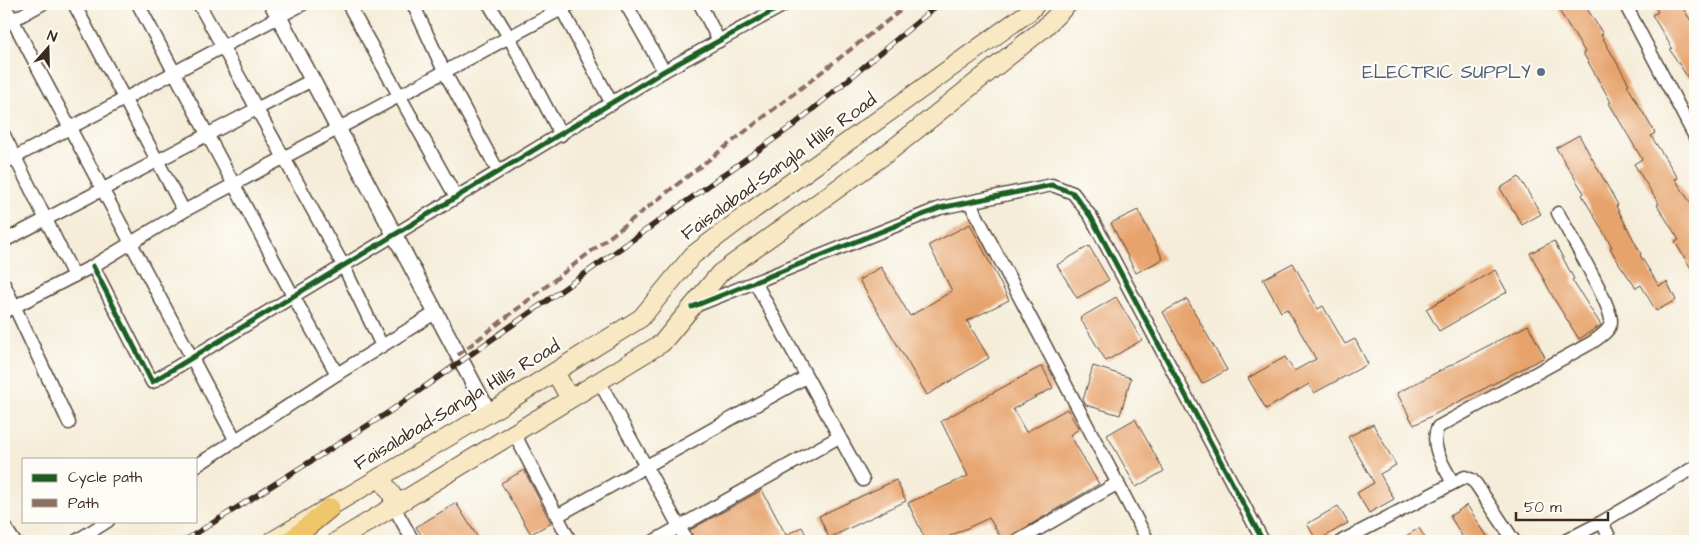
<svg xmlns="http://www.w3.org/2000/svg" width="1699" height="545" font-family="'Architects Daughter',sans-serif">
<rect width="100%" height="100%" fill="#fdfcf7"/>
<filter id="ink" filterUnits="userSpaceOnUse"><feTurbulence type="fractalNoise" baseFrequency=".02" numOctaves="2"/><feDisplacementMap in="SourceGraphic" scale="10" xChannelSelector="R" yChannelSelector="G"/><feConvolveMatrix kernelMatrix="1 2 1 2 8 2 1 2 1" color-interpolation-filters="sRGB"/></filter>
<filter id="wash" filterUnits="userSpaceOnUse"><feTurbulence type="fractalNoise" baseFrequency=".0096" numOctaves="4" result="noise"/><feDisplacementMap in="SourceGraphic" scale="20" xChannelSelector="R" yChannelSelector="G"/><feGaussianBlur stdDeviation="1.12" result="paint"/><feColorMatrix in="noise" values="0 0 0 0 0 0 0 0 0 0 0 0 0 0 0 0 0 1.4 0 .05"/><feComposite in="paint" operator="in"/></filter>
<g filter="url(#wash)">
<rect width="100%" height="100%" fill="#f5edd9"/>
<g id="blocks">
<!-- building -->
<g fill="#e7a36c">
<polygon points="1555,4 1584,4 1603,34 1601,35 1629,84 1627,85 1655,133 1651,136 1678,178 1675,179 1695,210 1695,275 1675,242 1679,240 1657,205 1659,204 1634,164 1642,159 1609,103 1611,102 1583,53 1585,52"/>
<polygon points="1653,4 1680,4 1695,27 1695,74 1688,78 1670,50 1672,48 1652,15 1658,12"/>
<polygon points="1579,135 1618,205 1616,206 1641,254 1640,255 1659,286 1667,282 1676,300 1656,311 1641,285 1636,288 1620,265 1610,248 1612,247 1582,195 1584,193 1556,148"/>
<polygon points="1519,177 1541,214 1522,225 1500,188"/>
<polygon points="1138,210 1163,259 1136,273 1111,223"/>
<polygon points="970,224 1009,300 967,321 989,358 927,395 859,280 881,267 910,316 952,291 929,245"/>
<polygon points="1554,241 1574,279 1572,280 1601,325 1579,339 1554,299 1530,253"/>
<polygon points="1089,246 1109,280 1077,298 1057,265"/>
<polygon points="1293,263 1318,309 1323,306 1345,344 1355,339 1368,364 1314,393 1309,384 1266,409 1248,378 1285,357 1294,371 1316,359 1287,309 1281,312 1263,279"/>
<polygon points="1495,270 1507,292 1439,331 1426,309"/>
<polygon points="1116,297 1142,340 1106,361 1080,318"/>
<polygon points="1187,299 1227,370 1202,384 1163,312"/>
<polygon points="1528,325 1545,357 1414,425 1397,393"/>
<polygon points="1042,366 1053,388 1013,409 1026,432 1067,409 1079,429 1070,435 1099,484 1003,541 989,518 939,541 926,541 908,503 968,476 941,421"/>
<polygon points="1093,366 1131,378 1120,415 1086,405 1083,400"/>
<polygon points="1135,419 1164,471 1136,487 1107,435"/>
<polygon points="1373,424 1396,465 1380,474 1394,499 1369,513 1357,493 1374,483 1348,437"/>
<polygon points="524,470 551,523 531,534 501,483"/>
<polygon points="896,480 906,501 829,538 819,516"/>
<polygon points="762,490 786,535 802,527 809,541 695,541 690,530"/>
<polygon points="456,503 480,541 425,541 416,527"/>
<polygon points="1467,505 1490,541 1465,541 1450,516"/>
<polygon points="1338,506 1348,523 1317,541 1307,524"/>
<polygon points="1419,528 1427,541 1398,541"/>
</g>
</g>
</g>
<g filter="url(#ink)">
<use href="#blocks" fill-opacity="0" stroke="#57473a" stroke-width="1"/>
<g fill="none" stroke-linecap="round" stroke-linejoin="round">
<defs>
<g id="minor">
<polyline points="4,4 236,441"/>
<polyline points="74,4 184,211"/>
<polyline points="138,4 293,296 337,374"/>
<polyline points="199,4 343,265 382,346"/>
<polyline points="348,4 456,197"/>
<polyline points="413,4 444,71 498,171"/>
<polyline points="489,4 509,37 561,135"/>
<polyline points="559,4 612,104"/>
<polyline points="626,4 664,71"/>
<polyline points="700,4 719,41"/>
<polyline points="1625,4 1695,137"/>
<polyline points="4,25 42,4"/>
<polyline points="4,135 74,276"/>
<polyline points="4,163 303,4"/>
<polyline points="970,203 1148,541"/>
<polyline points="4,241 312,80"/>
<polyline points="93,266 152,382 664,71 786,4"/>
<polyline points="755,282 863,480"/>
<polyline points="4,284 69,423"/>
<polyline points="695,306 940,208 1052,185 1073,193 1091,217 1263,541"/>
<polyline points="4,312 93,266 184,211 571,4"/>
<polyline points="599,381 687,541"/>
<polyline points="514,433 570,541"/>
<polyline points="196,466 337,374 435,313"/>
<path d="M1453,483C1444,466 1429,446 1438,427L1591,343C1598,338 1611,331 1611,321C1611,304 1569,233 1558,213"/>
<polyline points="390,500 413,541"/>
<polyline points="557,516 806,377"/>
<polyline points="1602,522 1611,541"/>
<polyline points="4,526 14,541"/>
<polyline points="76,541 108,521"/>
<polyline points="654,541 839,437"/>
<polyline points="1018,541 1118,483"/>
<polyline points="1342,541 1465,477 1472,480 1476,484 1514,541"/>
<polyline points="1565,541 1602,522 1695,467"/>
</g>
<polyline id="tertiary" points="272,4 489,413"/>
<g id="secondary">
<polyline points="555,372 570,399"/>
<polyline points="380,477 398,504"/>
<polyline points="272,541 489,413 641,318 693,255 754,209 1030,11 1036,4"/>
<polyline points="337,541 662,343 720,273 890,151 1044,28 1068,4"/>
</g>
<polyline id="primary" points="290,541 330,508"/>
</defs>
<!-- minor casing -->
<use href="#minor" stroke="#57473a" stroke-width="15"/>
<!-- tertiary casing -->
<use href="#tertiary" stroke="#57473a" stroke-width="18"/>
<!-- secondary casing -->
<use href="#secondary" stroke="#57473a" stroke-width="20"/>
<!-- primary casing -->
<use href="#primary" stroke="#57473a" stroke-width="21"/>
<!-- minor -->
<use href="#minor" stroke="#fff" stroke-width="12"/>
<!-- tertiary -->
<use href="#tertiary" stroke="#fff" stroke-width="15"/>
<!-- secondary -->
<use href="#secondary" stroke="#f8e8c3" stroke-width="18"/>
<!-- primary -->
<use href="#primary" stroke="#eec569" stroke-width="19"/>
<defs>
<polyline id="rail" points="184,541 389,412 555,295 795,124 939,4"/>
</defs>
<!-- rail casing -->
<use href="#rail" stroke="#3b2a1e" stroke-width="5.5"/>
<!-- rail -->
<use href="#rail" stroke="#fdfcf7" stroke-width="4" stroke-dasharray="11" stroke-linecap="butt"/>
<!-- quiet -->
<polyline stroke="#8d6e63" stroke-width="4" stroke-dasharray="8 4" stroke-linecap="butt" points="458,355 909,4"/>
<defs>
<g id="cycleway">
<polyline points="93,266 152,382 664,71 786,4"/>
<polyline points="692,307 940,208 1052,185 1073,193 1091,217 1263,541"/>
</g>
</defs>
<!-- cycleway casing -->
<use href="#cycleway" stroke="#fdfcf7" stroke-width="8"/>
<!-- cycleway -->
<use href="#cycleway" stroke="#1b5e20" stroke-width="5"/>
</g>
</g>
<!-- markers -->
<circle fill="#5c6f8a" stroke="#fdfcf7" stroke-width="2" cx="1541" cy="72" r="5"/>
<g text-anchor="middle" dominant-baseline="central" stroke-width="4.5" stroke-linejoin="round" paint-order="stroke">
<!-- service labels -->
<g font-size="19" fill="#4e5e75" stroke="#fdfcf7" text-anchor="end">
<text x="1531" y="72">ELECTRIC SUPPLY</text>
</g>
<!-- street labels -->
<g font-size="19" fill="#3b2a1e" stroke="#fdfcf7">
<text transform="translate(779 167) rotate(-36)">Faisalabad-Sangla Hills Road</text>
<text transform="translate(457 405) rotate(-31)">Faisalabad-Sangla Hills Road</text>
</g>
</g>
<!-- margin -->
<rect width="1699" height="545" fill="none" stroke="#fdfcf7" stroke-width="20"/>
<!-- legend -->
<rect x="22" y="458" width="175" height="65" fill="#fdfcf7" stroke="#afa8a0"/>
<rect x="32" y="474" width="25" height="8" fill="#1b5e20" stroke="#afa8a0"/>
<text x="68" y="482" font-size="15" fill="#3b2a1e">Cycle path</text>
<rect x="32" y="499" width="25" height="8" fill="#8d6e63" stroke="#afa8a0"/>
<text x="68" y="508" font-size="15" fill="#3b2a1e">Path</text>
<!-- north arrow -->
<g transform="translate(48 48) rotate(20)" stroke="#fdfcf7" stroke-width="4" paint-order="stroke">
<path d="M0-4L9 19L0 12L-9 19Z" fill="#3b2a1e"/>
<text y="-8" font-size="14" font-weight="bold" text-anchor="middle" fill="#3b2a1e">N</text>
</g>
<!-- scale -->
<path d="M1516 512v8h92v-8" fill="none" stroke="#3b2a1e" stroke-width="2.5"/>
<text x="1524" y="512" font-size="15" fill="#3b2a1e" stroke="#fdfcf7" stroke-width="4" paint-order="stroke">50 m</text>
</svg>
